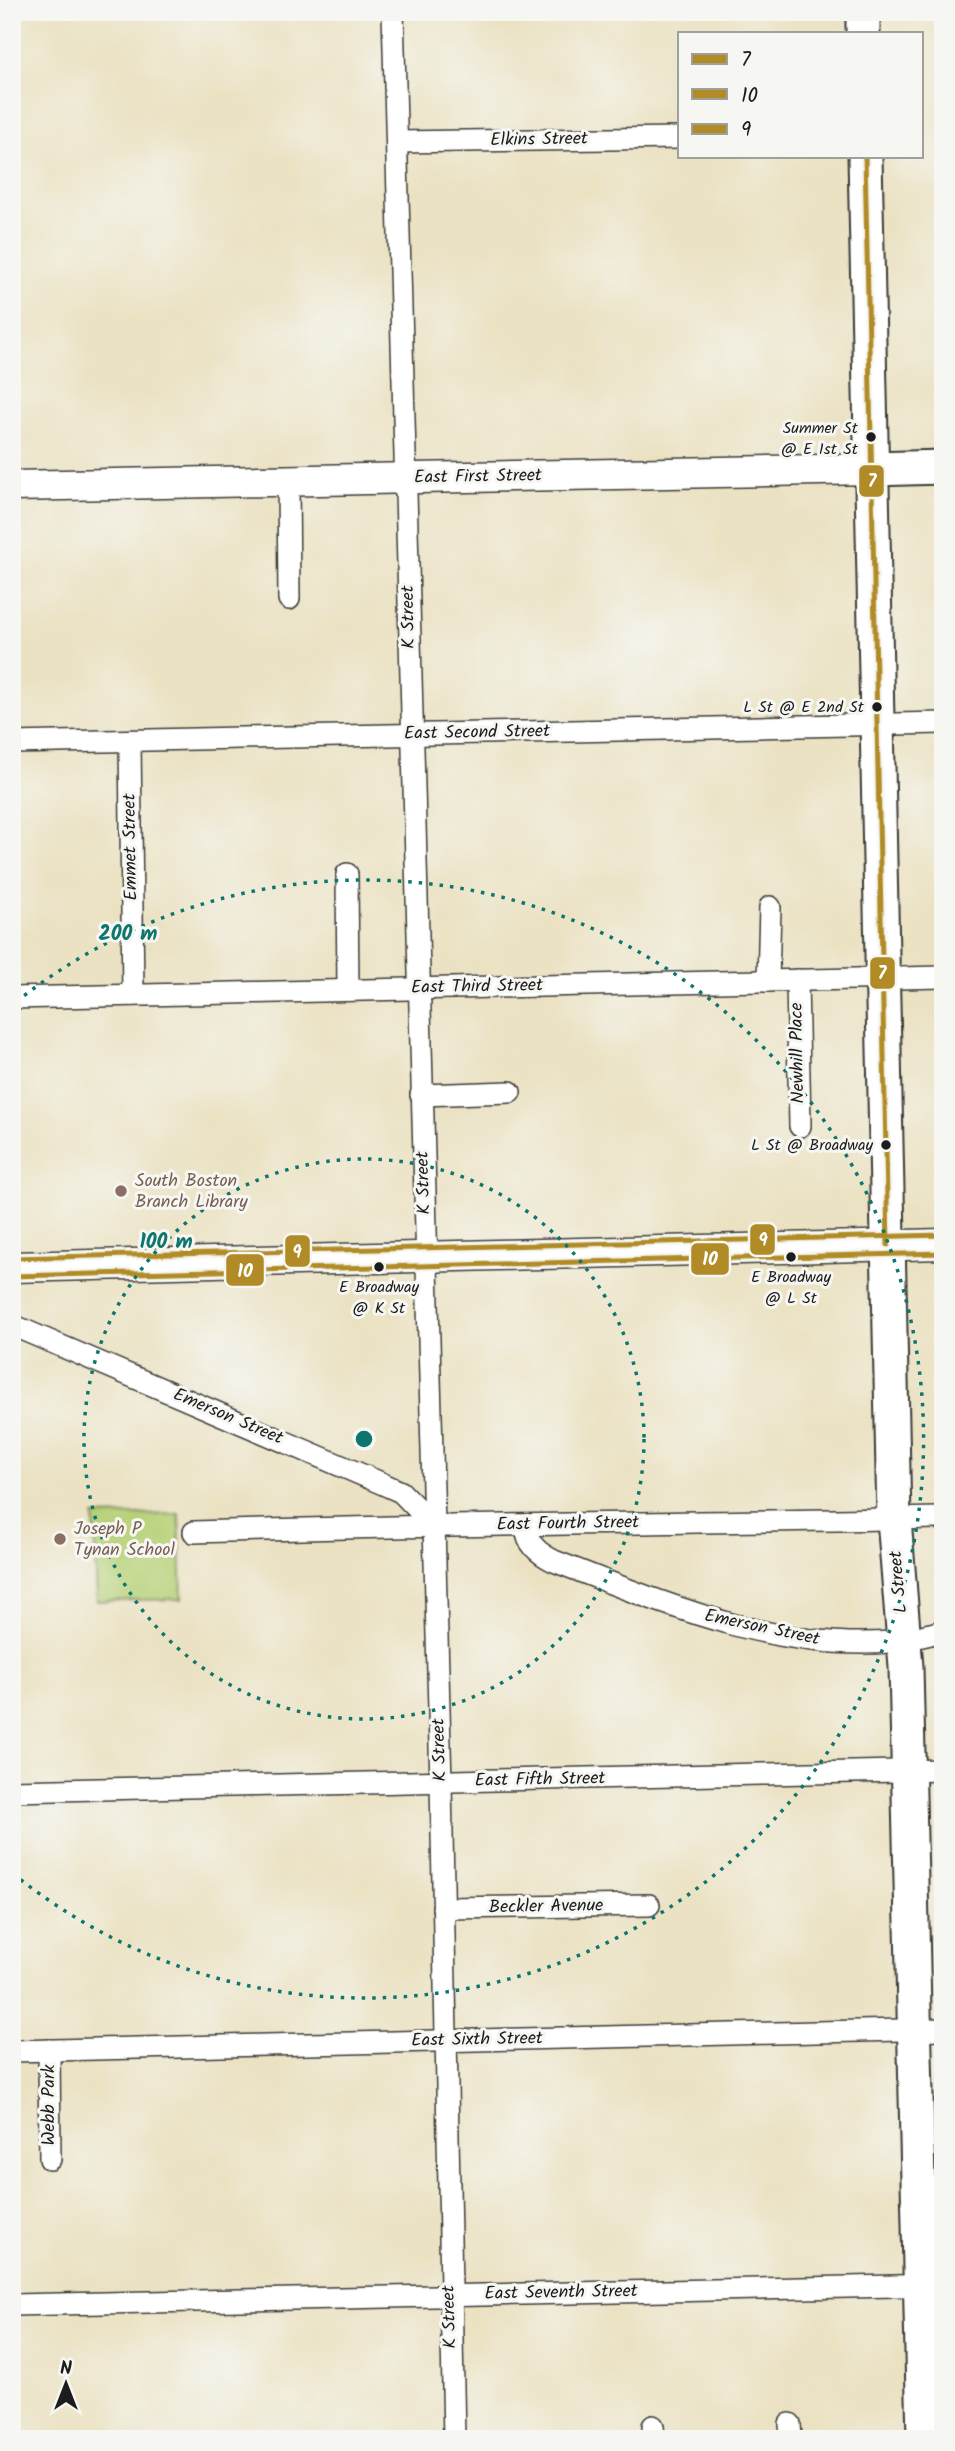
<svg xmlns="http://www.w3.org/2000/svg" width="955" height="2451" font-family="Kalam,sans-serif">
<rect width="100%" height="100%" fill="#f6f6f2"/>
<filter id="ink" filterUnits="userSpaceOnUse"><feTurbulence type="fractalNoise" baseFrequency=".0143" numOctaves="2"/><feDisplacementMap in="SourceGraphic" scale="14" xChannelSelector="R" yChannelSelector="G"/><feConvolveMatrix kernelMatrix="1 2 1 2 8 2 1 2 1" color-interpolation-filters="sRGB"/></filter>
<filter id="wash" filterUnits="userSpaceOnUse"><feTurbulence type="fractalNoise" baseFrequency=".00686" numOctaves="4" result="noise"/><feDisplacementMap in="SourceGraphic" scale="28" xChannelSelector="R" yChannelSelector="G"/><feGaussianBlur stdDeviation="1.57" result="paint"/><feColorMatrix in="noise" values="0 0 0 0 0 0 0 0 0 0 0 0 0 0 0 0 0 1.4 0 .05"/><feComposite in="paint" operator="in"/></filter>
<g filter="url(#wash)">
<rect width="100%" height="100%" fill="#ebe2c3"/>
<!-- green -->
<polygon fill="#b6d075" stroke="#697648" stroke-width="2" points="179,1514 182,1599 97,1601 94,1516"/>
</g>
<g filter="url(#ink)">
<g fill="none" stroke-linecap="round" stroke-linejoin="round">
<defs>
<g id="minor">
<polyline points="393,12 441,1783 454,2439"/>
<polyline points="397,142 680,138"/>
<polyline points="288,481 289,599"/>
<polyline points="130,741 133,995"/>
<polyline points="12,743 943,723"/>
<polyline points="347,874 348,990"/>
<polyline points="797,980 800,1126"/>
<polyline points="768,981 770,907"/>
<polyline points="12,998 943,977"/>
<polyline points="421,1095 510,1092"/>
<polyline points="12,1325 381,1483 401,1492 433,1525"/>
<path d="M526,1526C527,1544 538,1553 554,1561C661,1602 772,1651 890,1642C908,1640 925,1635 943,1631"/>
<path d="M194,1532C444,1524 693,1523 943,1518"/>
<polyline points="12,1791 943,1770"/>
<polyline points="443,1908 649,1905"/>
<polyline points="49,2050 50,2159"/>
<polyline points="12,2051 943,2029"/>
<polyline points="12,2305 943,2285"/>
<polyline points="790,2424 791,2439"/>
<polyline points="653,2426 654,2439"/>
</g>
<g id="secondary">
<polyline points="12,486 872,469"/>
<polyline points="12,1267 943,1244"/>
</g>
<g id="primary">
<polyline points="863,12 863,33"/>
<polyline points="865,156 894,1519 906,1667 924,2439"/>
<polyline points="872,469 943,467"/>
</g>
</defs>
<!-- minor casing -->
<use href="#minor" stroke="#3b3a35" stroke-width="24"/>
<!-- secondary casing -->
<use href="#secondary" stroke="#3b3a35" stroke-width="33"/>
<!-- primary casing -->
<use href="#primary" stroke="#3b3a35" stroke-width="37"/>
<!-- minor -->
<use href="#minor" stroke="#fff" stroke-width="21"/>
<!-- secondary -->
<use href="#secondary" stroke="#fff" stroke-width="30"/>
<!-- primary -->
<use href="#primary" stroke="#fff" stroke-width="33"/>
<defs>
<polyline id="bus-1" points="865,156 888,1245"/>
<polyline id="bus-2" points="12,1276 943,1253"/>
<polyline id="bus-3" points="12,1258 943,1235"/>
</defs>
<!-- bus-1 casing -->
<use href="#bus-1" stroke="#f6f6f2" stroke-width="10"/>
<!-- bus-2 casing -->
<use href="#bus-2" stroke="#f6f6f2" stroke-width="10"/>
<!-- bus-3 casing -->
<use href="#bus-3" stroke="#f6f6f2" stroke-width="10"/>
<!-- bus-1 -->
<use href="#bus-1" stroke="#b08b26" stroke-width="5"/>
<!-- bus-2 -->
<use href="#bus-2" stroke="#b08b26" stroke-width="5"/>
<!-- bus-3 -->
<use href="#bus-3" stroke="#b08b26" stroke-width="5"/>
</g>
</g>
<!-- distance rings -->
<g fill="none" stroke="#0f766e" stroke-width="3.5" stroke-dasharray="3.5 7">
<circle cx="364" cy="1439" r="280"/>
<path d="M16 1002A559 559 0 1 1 16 1876"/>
</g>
<!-- markers -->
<g fill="#1c1c1c" stroke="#f6f6f2" stroke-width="2.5">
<circle cx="871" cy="437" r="6"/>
<circle cx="877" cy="707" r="6"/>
<circle cx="886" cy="1145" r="6"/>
<circle cx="791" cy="1257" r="6"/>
<circle cx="379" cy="1267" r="6"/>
</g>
<g fill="#8d6e63" stroke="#f6f6f2" stroke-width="2.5">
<circle cx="121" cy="1191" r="7"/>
<circle cx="60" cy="1539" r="7"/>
</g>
<g text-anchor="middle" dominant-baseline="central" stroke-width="6" stroke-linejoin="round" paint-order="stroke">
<!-- bus labels -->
<g font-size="16" fill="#1c1c1c" stroke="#f6f6f2" text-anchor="end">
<text x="858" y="428">Summer St<tspan x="858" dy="21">@ E 1st St</tspan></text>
<text x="864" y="707">L St @ E 2nd St</text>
<text x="873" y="1145">L St @ Broadway</text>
<text x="791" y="1277" text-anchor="middle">E Broadway<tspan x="791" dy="21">@ L St</tspan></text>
<text x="379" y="1287" text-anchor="middle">E Broadway<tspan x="379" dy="21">@ K St</tspan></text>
</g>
<!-- street labels -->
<g font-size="18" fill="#1c1c1c" stroke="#f6f6f2">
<text transform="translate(539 140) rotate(-1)">Elkins Street</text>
<text transform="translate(478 477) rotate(-1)">East First Street</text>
<text transform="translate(409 617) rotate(-91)">K Street</text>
<text transform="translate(477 733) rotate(-1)">East Second Street</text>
<text transform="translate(131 847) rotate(-91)">Emmet Street</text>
<text transform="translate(477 987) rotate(-1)">East Third Street</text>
<text transform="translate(798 1053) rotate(-91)">Newhill Place</text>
<text transform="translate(424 1183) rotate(-92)">K Street</text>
<text transform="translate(228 1417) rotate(23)">Emerson Street</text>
<text transform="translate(568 1524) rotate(-1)">East Fourth Street</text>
<text transform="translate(899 1582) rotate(-95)">L Street</text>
<text transform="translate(762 1628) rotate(12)">Emerson Street</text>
<text transform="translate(440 1750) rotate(-92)">K Street</text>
<text transform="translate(540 1780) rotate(-1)">East Fifth Street</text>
<text transform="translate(546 1907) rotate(-1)">Beckler Avenue</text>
<text transform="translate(477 2040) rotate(-1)">East Sixth Street</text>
<text transform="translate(49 2105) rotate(-90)">Webb Park</text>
<text transform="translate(561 2293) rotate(-1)">East Seventh Street</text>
<text transform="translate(450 2317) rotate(-92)">K Street</text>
</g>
<!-- education labels -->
<g font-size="18" fill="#785e54" stroke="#f6f6f2" text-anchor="start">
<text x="135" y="1181">South Boston<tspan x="135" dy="21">Branch Library</tspan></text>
<text x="74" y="1529">Joseph P<tspan x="74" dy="21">Tynan School</tspan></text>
</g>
</g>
<circle cx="364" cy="1439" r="10" fill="#0f766e" stroke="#f6f6f2" stroke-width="3.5"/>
<g font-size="21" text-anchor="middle" font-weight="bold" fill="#0f766e" stroke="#f6f6f2" stroke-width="6" stroke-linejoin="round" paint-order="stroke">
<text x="128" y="940">200 m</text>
<text x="166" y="1248">100 m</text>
</g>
<g stroke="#f6f6f2" stroke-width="2.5">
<rect x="858" y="464" width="27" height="34" rx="7" fill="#b08b26"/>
<rect x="869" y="956" width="27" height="34" rx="7" fill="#b08b26"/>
<rect x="749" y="1223" width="27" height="33" rx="7" fill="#b08b26"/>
<rect x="284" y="1234" width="27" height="34" rx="7" fill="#b08b26"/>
<rect x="690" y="1242" width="40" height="34" rx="7" fill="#b08b26"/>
<rect x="225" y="1253" width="40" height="34" rx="7" fill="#b08b26"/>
</g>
<g font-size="19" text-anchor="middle" font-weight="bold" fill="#fff">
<text x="872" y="487">7</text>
<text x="882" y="979">7</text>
<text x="763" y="1246">9</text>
<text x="297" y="1258">9</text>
<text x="710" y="1265">10</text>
<text x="245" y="1277">10</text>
</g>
<!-- margin -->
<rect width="955" height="2451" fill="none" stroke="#f6f6f2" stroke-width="42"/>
<!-- legend -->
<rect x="678" y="32" width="245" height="126" fill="#f6f6f2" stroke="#9f9f9c" stroke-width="2"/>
<rect x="692" y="54" width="35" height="10" fill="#b08b26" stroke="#9f9f9c" stroke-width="2"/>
<text x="741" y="66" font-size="21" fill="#1c1c1c">7</text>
<rect x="692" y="89" width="35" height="10" fill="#b08b26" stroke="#9f9f9c" stroke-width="2"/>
<text x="741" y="102" font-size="21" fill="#1c1c1c">10</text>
<rect x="692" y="124" width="35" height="10" fill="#b08b26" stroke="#9f9f9c" stroke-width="2"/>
<text x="741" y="136" font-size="21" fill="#1c1c1c">9</text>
<!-- north arrow -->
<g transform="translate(66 2384)" stroke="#f6f6f2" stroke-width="5" paint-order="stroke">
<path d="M0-5L12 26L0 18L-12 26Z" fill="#1c1c1c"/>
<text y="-10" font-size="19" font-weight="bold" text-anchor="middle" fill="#1c1c1c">N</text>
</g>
</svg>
